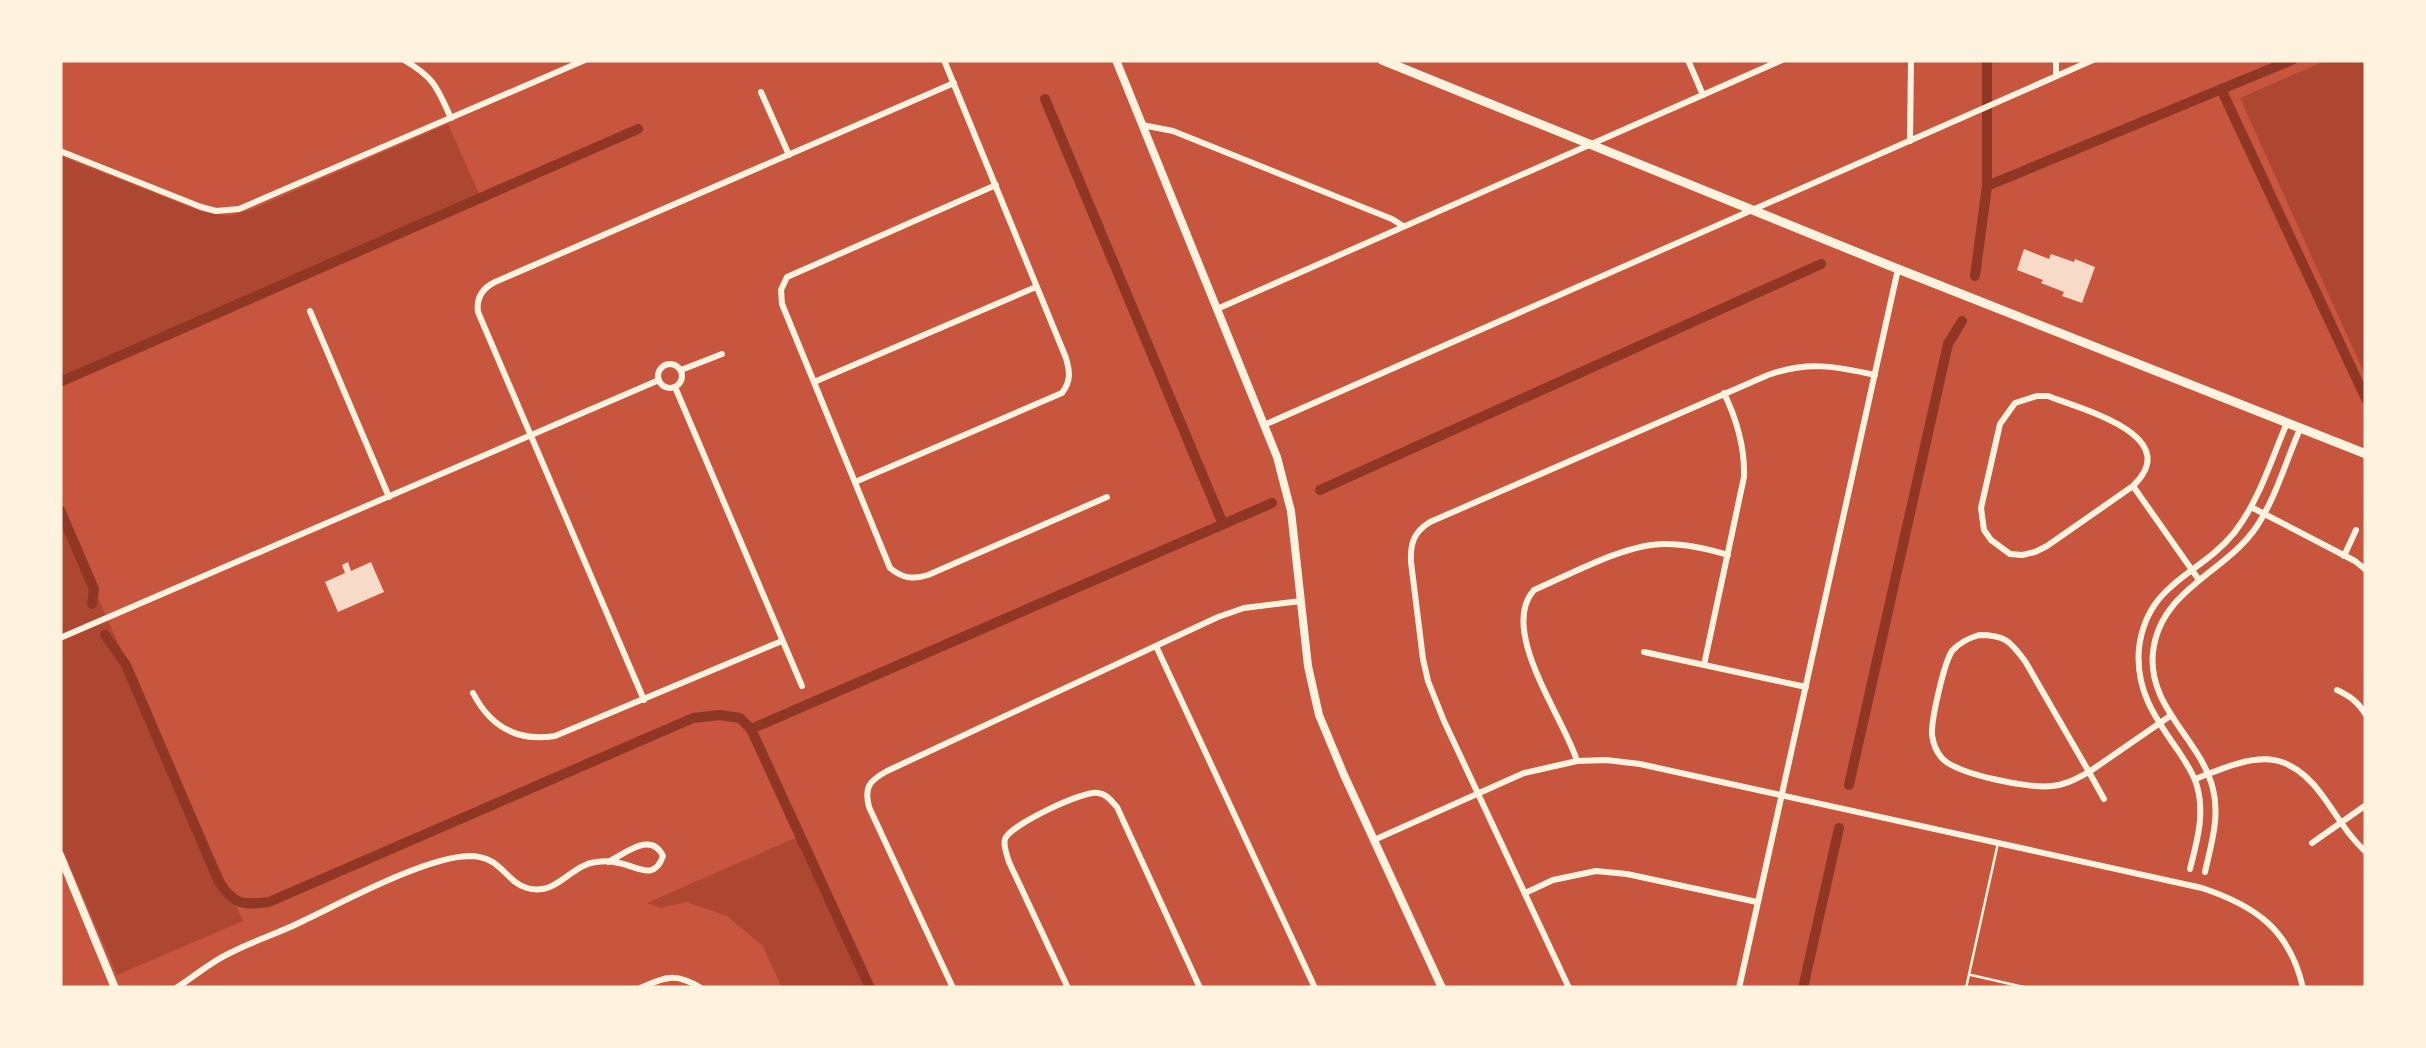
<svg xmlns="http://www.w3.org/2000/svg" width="2426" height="1048" font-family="'Libre Baskerville',serif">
<rect width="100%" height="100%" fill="#c8553d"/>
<!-- green -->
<g fill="#ae4732">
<polygon points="2327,60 2366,60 2366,377 2240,98"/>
<polygon points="448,124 480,196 60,378 60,156 200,211 229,216 253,209"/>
<polygon points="60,506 106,616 243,921 117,975 60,843"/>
<polygon points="802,835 873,988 782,988 763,946 727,916 687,902 660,908 647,903"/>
</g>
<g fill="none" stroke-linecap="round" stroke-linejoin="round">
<!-- canal -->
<g stroke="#8f3625" stroke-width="10">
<polyline points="2221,89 2366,399"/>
<polyline points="1045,99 1223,524"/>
<polyline points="1987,186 2292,60"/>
<polyline points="1975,276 1987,186 1987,60"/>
<polyline points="60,382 638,129"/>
<polyline points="1320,490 1821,264"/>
<polyline points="60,510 94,589 92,604"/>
<path d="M105,635L126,665L219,882C235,906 243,905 269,902L693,718L720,715L740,718L751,729L870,988"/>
<polyline points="751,729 1272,503"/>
<polyline points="1849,785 1948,344 1962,321"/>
<polyline points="1803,988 1839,828"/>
</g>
</g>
<!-- building -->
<g fill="#f7dbc8">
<polygon points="2024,249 2049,259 2051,254 2074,262 2075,259 2095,267 2082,303 2062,296 2064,292 2041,283 2043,280 2017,270"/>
<polygon points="348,562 351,571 371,562 384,592 338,612 325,582 345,573 342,565"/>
</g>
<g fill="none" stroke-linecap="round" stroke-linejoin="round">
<!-- service -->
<g stroke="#fff3e0" stroke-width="2.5">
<polyline points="1971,975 2028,988"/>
<polyline points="1966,988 1998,843"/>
</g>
<!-- minor -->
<g stroke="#fff3e0" stroke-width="6">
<path d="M404,60C435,78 437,88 451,118"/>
<polyline points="1688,60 1703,95"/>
<polyline points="2056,76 2056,60"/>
<polyline points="761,92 789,155"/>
<polyline points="1142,125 1173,131 1392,219 1403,226"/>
<polyline points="1910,141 1911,60"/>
<polyline points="60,151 201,207 216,211 239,209 585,60"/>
<path d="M996,185L787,277L781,290L782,304L890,568C902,578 913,580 928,575L1107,497"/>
<polyline points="1217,309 1782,60"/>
<polyline points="310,311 389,497"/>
<circle cx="670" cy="376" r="12"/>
<polyline points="681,370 722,354"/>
<polyline points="814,382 1036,287"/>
<polyline points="675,387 802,686"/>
<path d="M2037,396H2048C2080,409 2186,435 2133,486L2047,546L2035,552L2022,555L2010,554L1991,540L1984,530L1981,508L2000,424L2015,403Z"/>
<polyline points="1264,425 2093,60"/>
<path d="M855,482L1062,393C1071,381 1070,372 1066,358L944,60"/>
<polyline points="2133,486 2199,580"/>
<polyline points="2251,507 2355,561 2366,570"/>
<polyline points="2344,556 2356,530"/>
<path d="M1979,635C2005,635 2010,641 2025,661L2089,772C2077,778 2066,785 2052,786C2030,789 1954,774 1941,757C1936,751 1933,742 1932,735C1931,720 1944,663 1952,651C1959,643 1969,638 1979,635Z"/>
<polyline points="60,638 659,380"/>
<polyline points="1156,646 1315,988"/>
<polyline points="1644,652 1806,687"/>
<path d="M1704,665L1744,477C1745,447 1737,420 1724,393"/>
<path d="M2337,690C2350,696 2358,702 2366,715"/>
<path d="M473,693C490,726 517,742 555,736L782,641"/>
<path d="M644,700L478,312C476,298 483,288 495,282L954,83"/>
<path d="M1577,761C1564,718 1498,630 1534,590C1571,574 1627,543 1666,544C1687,544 1708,549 1728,555"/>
<path d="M2195,779C2247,759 2283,741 2322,795C2337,815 2347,835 2366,852"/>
<polyline points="2104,799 2089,772 2170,716"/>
<path d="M1374,840L1524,773L1577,761L1606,760L1640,764L2202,888C2256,906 2290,930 2303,988"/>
<polyline points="2312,843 2366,805"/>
<path d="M2190,869C2197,841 2205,815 2197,786C2194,774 2186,763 2179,752C2156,719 2135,691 2139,648C2147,582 2199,576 2234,533C2259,501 2271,460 2287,423"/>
<path d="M2205,872C2211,845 2220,817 2213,789C2201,739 2147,708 2153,652C2160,589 2226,573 2257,526C2276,497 2286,461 2300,429"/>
<polyline points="1525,893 1553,880 1596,871 1627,874 1757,902"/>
<path d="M176,988C194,977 209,963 228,954C252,941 280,933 305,920C345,901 426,857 469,856C502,856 504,881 527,888C556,897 570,865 596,862C603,861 612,861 619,863C637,866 654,882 663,856C651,831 626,853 608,862"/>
<path d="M640,988C666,977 675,972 701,988"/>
<path d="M953,988L869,807C864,787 869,781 887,771L1218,617L1244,608L1301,601"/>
<path d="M1068,988L1009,862C1007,855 1003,846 1005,839C1010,825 1084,790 1098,793C1107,794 1111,801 1117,807L1200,988"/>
<path d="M1569,988L1444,721L1428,681L1423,659L1411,562C1410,543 1414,532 1430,522L1768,375C1807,361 1835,366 1875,375"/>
<polyline points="1739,988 1898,269"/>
</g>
<!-- tertiary -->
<g stroke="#fff3e0" stroke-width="8">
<polyline points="1116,60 1277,457 1291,511 1308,666 1319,715 1344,775 1442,988"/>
<polyline points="60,855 115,988"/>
</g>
<!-- secondary -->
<polyline stroke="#fff3e0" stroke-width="9" points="1382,60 1898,269 2366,454"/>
</g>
<!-- border -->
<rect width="2426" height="1048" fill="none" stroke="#fff3e0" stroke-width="125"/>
</svg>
